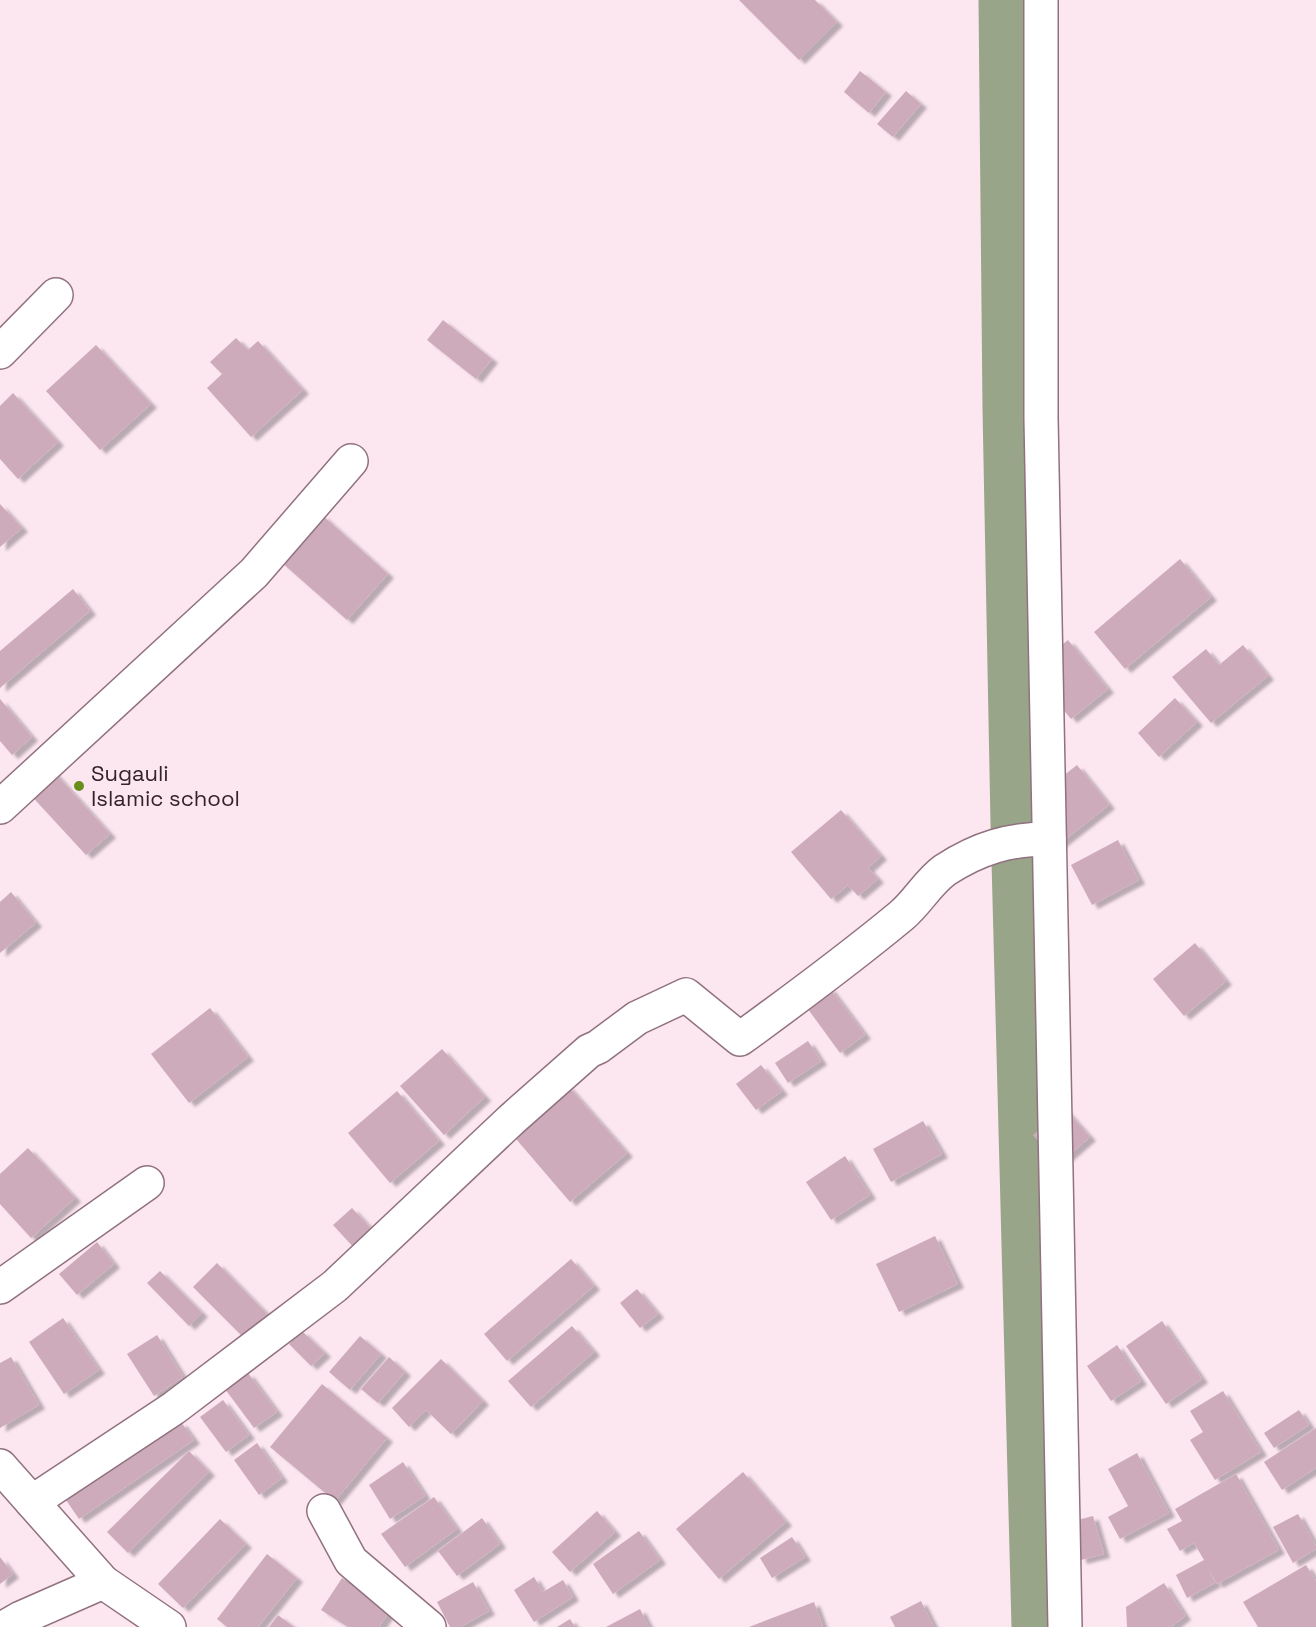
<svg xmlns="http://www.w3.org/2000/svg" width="1316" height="1627" font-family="'Space Grotesk',sans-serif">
<defs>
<filter id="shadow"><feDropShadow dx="6" dy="4" stdDeviation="1.5" flood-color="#0004"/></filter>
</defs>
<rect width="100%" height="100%" fill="#fce6f0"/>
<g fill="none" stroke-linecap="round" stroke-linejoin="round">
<!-- canal -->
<polyline stroke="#98a589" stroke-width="45" points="1001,0 1005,408 1013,823 1034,1627"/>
</g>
<!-- building -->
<g fill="#ceabbb" filter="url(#shadow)">
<polygon points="739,0 815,0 837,22 799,60"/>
<polygon points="860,71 886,92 869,113 844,92"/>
<polygon points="906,91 921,104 893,137 877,124"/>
<polygon points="443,320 492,359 476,379 427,340"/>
<polygon points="236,338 248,350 258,341 303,390 251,437 207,388 222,374 210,362"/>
<polygon points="96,345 151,404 100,450 46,391"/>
<polygon points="13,393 58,442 18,479 0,459 0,406"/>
<polygon points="0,504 22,528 0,547"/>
<polygon points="322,515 388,574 347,620 281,562"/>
<polygon points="1180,559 1211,597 1125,669 1094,632"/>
<polygon points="73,589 90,611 0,688 0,651"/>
<polygon points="1068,640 1108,689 1071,719 1031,670"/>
<polygon points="1243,645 1268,676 1211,723 1172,677 1206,649 1219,665"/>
<polygon points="1175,698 1197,722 1159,757 1138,733"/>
<polygon points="0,699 32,737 12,755 0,741"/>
<polygon points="1077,765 1109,805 1048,853 1061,802 1049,787"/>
<polygon points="50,768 110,834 86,855 26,790"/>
<polygon points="841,810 881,856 868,868 878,879 858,896 848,885 831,899 791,852"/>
<polygon points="1118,840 1139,880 1092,905 1071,865"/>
<polygon points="11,892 36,923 0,953 0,902"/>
<polygon points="1195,943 1226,981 1184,1016 1153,979"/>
<polygon points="829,987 865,1035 840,1053 805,1005"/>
<polygon points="210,1008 248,1057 189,1103 151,1054"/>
<polygon points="808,1041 821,1061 788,1083 775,1063"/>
<polygon points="442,1049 485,1097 444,1135 400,1086"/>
<polygon points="761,1065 782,1091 756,1110 736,1084"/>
<polygon points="567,1085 627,1153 570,1202 511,1133"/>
<polygon points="397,1091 439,1141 390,1183 348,1133"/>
<polygon points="1064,1108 1090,1137 1058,1165 1033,1135"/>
<polygon points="923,1121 942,1154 891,1182 873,1149"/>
<polygon points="28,1148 75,1198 31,1238 0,1204 0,1174"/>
<polygon points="845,1156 870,1195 831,1220 806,1182"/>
<polygon points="352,1208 375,1233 356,1250 333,1225"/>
<polygon points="935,1236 958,1284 899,1312 876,1264"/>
<polygon points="97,1242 114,1264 77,1295 59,1274"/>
<polygon points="571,1259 594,1286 507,1361 484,1334"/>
<polygon points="217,1263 267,1314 243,1337 193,1287"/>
<polygon points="160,1271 202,1313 189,1326 147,1283"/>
<polygon points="637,1289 658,1314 640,1328 620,1303"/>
<polygon points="63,1318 99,1370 64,1394 29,1342"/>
<polygon points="1162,1321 1202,1379 1166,1404 1126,1346"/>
<polygon points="572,1326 594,1352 531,1407 508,1381"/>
<polygon points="302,1331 325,1353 311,1366 289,1344"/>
<polygon points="157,1335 183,1377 154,1396 127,1354"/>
<polygon points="360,1336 381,1354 350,1390 329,1372"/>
<polygon points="1117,1345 1141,1381 1111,1401 1087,1366"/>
<polygon points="11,1357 39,1405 0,1428 0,1363"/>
<polygon points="389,1357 405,1372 378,1403 361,1389"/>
<polygon points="441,1359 483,1401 451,1434 426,1410 409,1427 392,1408"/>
<polygon points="248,1373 277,1412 254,1428 225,1389"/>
<polygon points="322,1384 387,1438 335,1501 270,1447"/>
<polygon points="1223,1391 1261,1452 1215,1480 1190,1440 1203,1432 1190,1411"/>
<polygon points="223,1400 249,1435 226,1452 200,1417"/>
<polygon points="1299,1410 1309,1425 1274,1448 1264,1433"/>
<polygon points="181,1422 194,1440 79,1519 66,1500"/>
<polygon points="1316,1428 1316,1468 1282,1490 1264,1462"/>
<polygon points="257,1443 282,1478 259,1495 234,1460"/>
<polygon points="189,1451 209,1472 128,1553 107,1532"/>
<polygon points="1137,1453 1169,1513 1120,1539 1108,1517 1128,1506 1108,1469"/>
<polygon points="403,1462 425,1496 390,1519 369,1485"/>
<polygon points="743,1472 786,1522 719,1579 676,1529"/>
<polygon points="1236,1474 1279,1550 1217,1584 1207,1566 1215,1583 1187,1598 1176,1575 1204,1560 1194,1543 1180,1551 1167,1529 1182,1521 1175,1509"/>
<polygon points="434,1497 457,1529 405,1567 381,1534"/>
<polygon points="597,1511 615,1532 570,1572 552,1552"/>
<polygon points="1298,1514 1316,1546 1316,1549 1293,1563 1273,1527"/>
<polygon points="1093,1516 1104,1554 1081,1560 1070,1522"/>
<polygon points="482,1518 500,1544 457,1576 438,1551"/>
<polygon points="220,1519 246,1544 183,1608 158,1584"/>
<polygon points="639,1531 660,1560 613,1594 593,1564"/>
<polygon points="792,1537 805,1557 772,1578 760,1558"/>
<polygon points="267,1554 297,1578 258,1627 227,1627 217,1619"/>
<polygon points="0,1557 13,1574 0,1584"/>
<polygon points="1306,1565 1316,1581 1316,1627 1258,1627 1243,1602"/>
<polygon points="534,1577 543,1592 563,1580 573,1597 534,1622 514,1590"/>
<polygon points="342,1578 391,1609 379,1627 348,1627 321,1610"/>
<polygon points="473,1582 489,1611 460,1627 450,1627 437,1602"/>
<polygon points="1164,1583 1185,1616 1171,1627 1127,1627 1126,1607"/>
<polygon points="921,1601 934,1627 895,1627 890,1617"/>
<polygon points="814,1602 823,1627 749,1627"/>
<polygon points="640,1609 649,1627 606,1627"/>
<polygon points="278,1615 294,1627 269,1627"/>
<polygon points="570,1619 575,1627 557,1627"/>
</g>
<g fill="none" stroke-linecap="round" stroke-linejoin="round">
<defs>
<g id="minor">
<polyline points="1041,0 1041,418 1065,1627"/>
<polyline points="0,352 56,295"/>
<polyline points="0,807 254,573 351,461"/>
<polyline points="0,1287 147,1183"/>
<polyline points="0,1466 103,1582 169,1627"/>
<path d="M32,1502L174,1408L335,1286L511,1120L589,1051L598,1047L637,1018L686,995L740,1039C795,999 849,959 901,916C917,903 928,882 945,870C979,848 1009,839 1049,839"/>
<polyline points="324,1511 351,1561 429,1627"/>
<polyline points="5,1627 21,1618 103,1582"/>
</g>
</defs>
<!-- minor casing -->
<use href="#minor" stroke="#91717f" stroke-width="36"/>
<!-- minor -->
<use href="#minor" stroke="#fff" stroke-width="33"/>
</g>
<!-- markers -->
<circle fill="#688e1b" stroke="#fce6f0" stroke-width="2" cx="79" cy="786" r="6"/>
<g text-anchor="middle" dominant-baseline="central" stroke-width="4.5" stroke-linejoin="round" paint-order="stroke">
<!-- poi labels -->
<g font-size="22" fill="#312329" stroke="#fce6f0" text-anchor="start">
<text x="91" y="773">Sugauli<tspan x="91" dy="25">Islamic school</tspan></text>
</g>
</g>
</svg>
